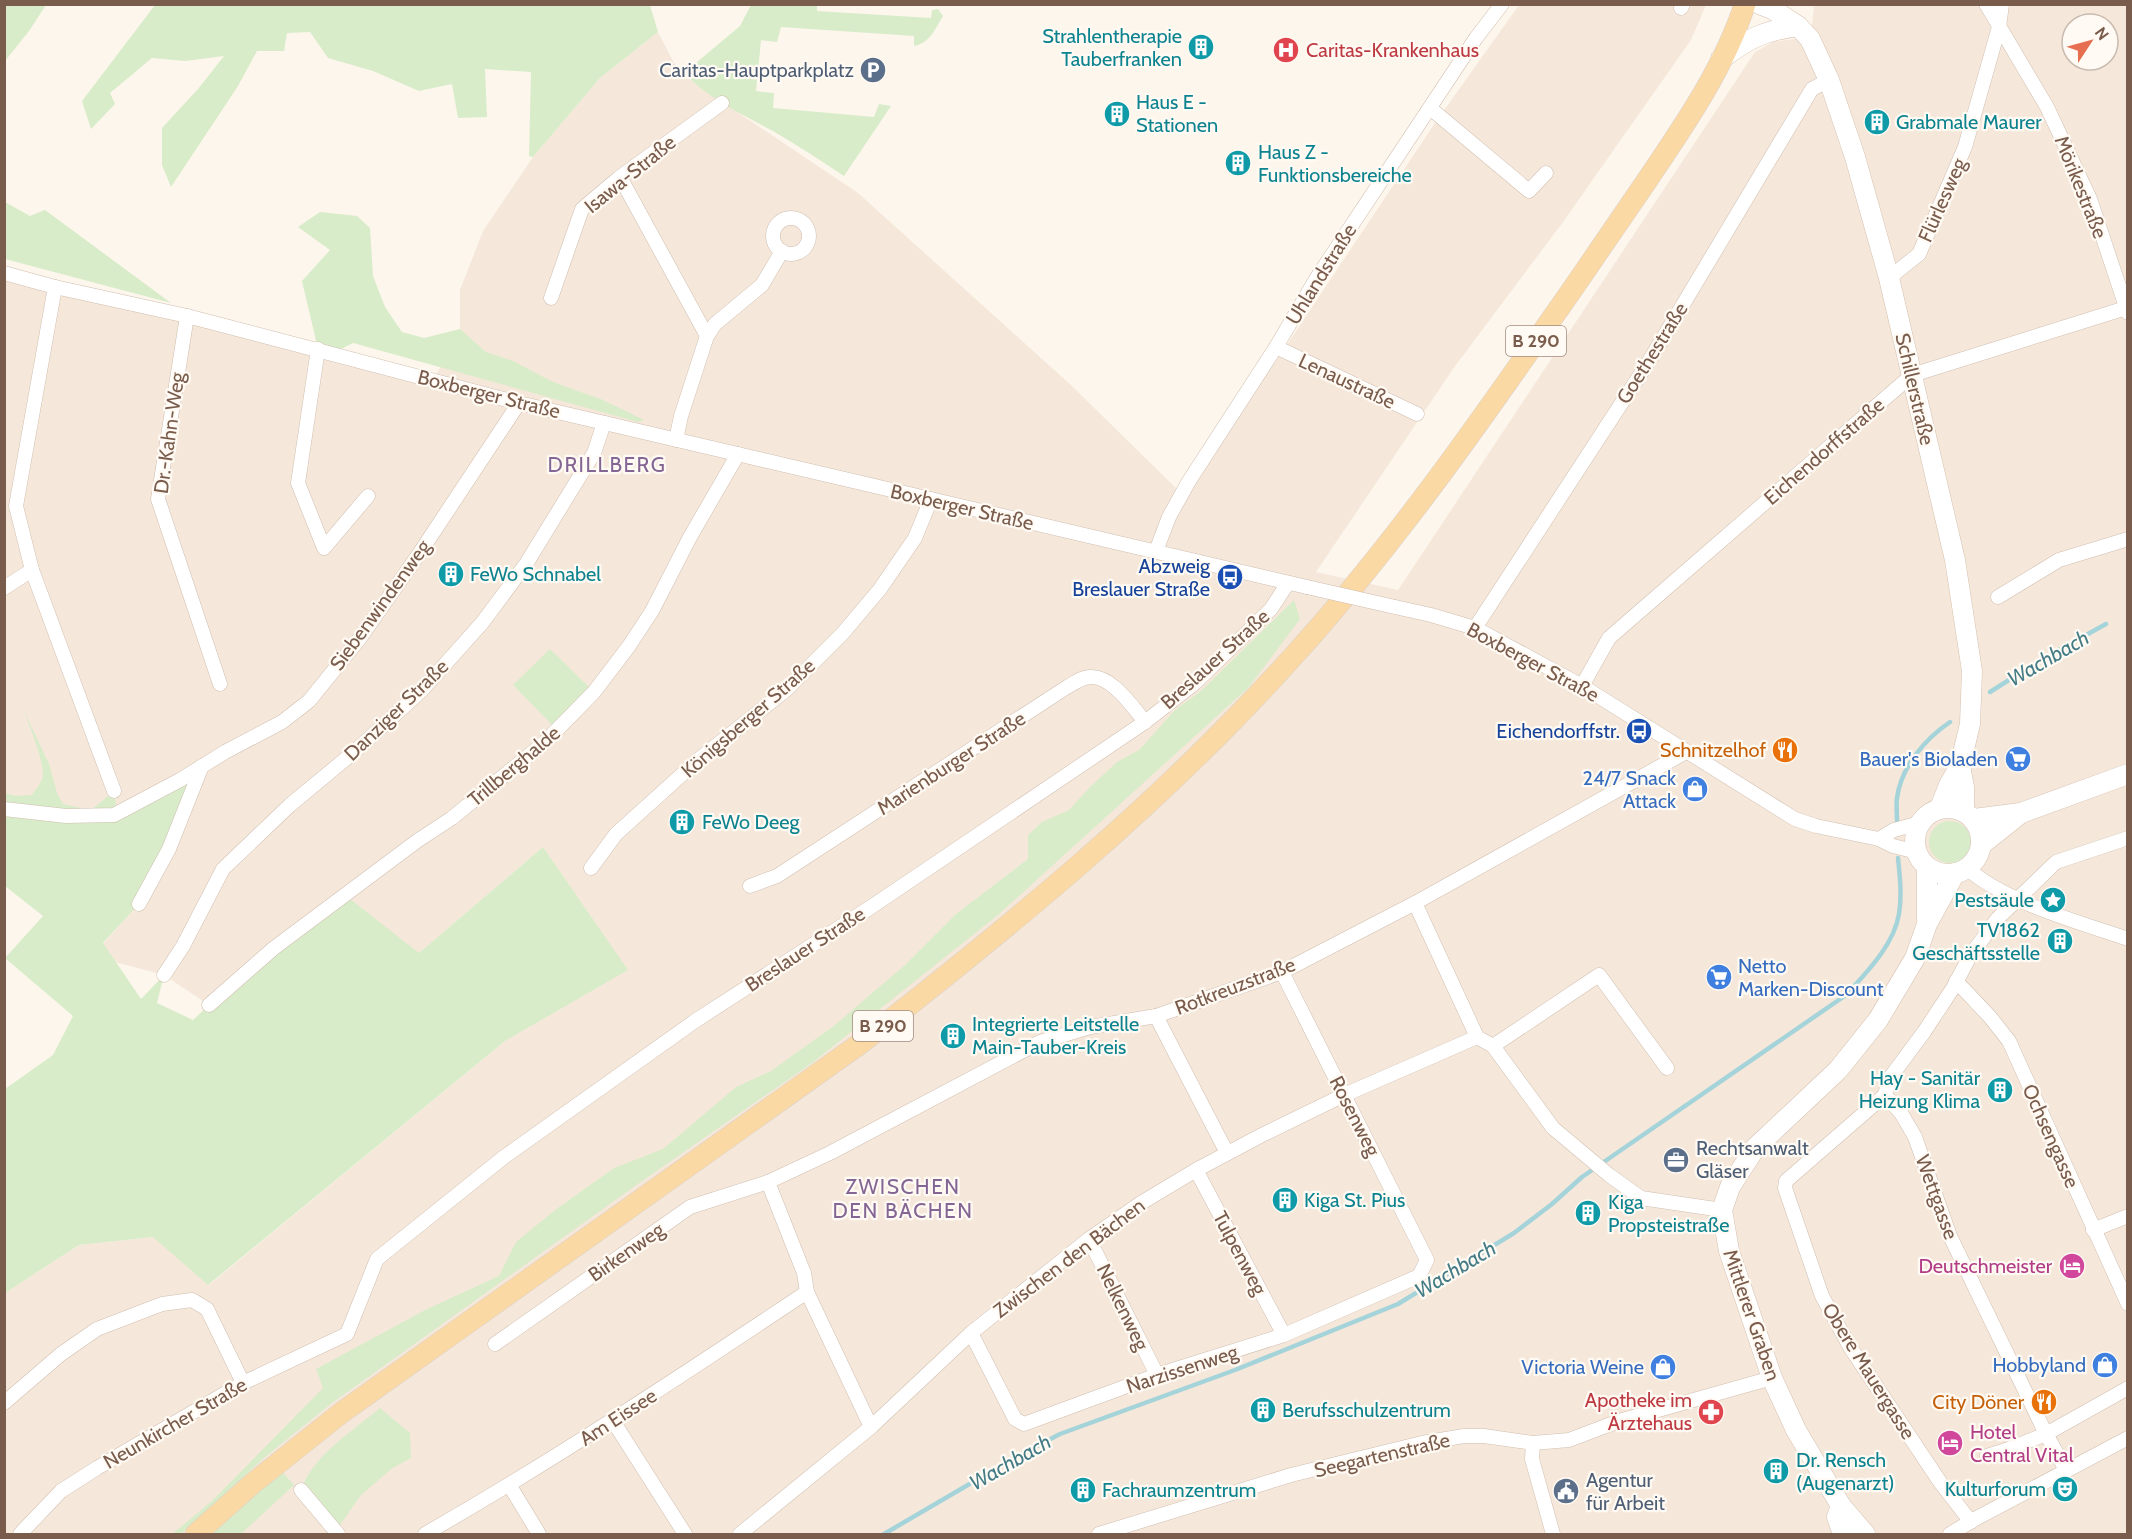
<svg xmlns="http://www.w3.org/2000/svg" width="2132" height="1539" font-family="Cabin,sans-serif">
<rect width="100%" height="100%" fill="#fdf6ec"/>
<!-- residential -->
<path fill="#f5e8da" fill-rule="evenodd" d="M1519,5H1706L1691,40L1563,222L1453,369L1316,572L1398,590L1755,52L1773,42L1794,39L1812,26L1814,5H2127V1534H5V1293L79,1245L154,1237L209,1285L505,1041L627,970L543,847L419,953L209,1005L164,975L92,956L139,904L114,815L5,810V277L431,385L460,329V290L483,231L533,157L600,78L658,32L674,63L694,83L858,193L1072,386L1183,495L1280,355L1435,123ZM2072,24H2108V60H2072Z"/>
<!-- green -->
<g fill="#d8ecc9">
<polygon points="5,4 46,5 29,31 5,61"/>
<polygon points="155,5 650,5 658,32 600,78 533,157 529,156 531,72 485,69 487,117 458,118 452,84 419,91 373,71 328,58 310,32 287,33 284,51 257,51 238,86 171,187 162,165 162,128 198,89 224,56 185,61 152,58 110,93 115,104 91,129 82,101"/>
<path d="M751,5H817V11L931,18L932,10L938,9L943,16C935,29 930,43 914,46V36L781,27L777,42L761,40L756,91L774,93L773,108L874,117L879,104L891,106L844,176C820,160 797,145 773,131C741,114 709,99 684,73L740,26Z"/>
<polygon points="5,202 30,216 45,210 171,303 5,259"/>
<polygon points="320,212 357,216 370,228 373,276 385,307 402,332 424,338 460,329 486,352 513,361 553,382 603,400 644,420 638,422 353,343 333,353 318,349 302,281 330,250 298,227"/>
<polygon points="1294,600 1300,619 1249,687 998,915 812,1063 635,1186 332,1403 265,1457 181,1534 172,1534 212,1501 323,1388 316,1369 427,1309 499,1276 516,1242 555,1210 614,1168 663,1149 736,1087 771,1071 835,1025 905,965 956,914 1028,859 1028,835 1042,822 1069,810 1090,787 1117,762 1139,750 1175,710 1201,691"/>
<polygon points="550,649 594,692 557,730 513,685"/>
<path d="M24,711L49,764L57,793L63,804L91,810L114,791L116,804L114,814L202,766L139,904L103,943L141,999L164,975L157,1003L193,1020L209,1005L345,895L419,953L543,847L628,970L505,1041L208,1285L153,1237L79,1245L5,1293V1089L53,1055L73,1016L5,958L43,916L5,886V793L15,796L32,795C35,790 40,785 42,779C47,768 29,725 24,711Z"/>
<circle cx="1950" cy="842" r="21"/>
<path d="M380,1408L410,1433L411,1458L391,1469L360,1496L338,1528L301,1490C313,1455 353,1431 380,1408Z"/>
<polygon points="276,1465 294,1485 241,1534 196,1534"/>
</g>
<g fill="none" stroke-linecap="round" stroke-linejoin="round">
<!-- stream -->
<g stroke="#a5d3da" stroke-width="4.5">
<polyline points="1990,692 2039,661 2106,624"/>
<path d="M1897,821C1897,814 1896,805 1897,798C1901,767 1925,739 1950,722"/>
<path d="M884,1534L1014,1458L1060,1434L1235,1370L1398,1304L1514,1233L1552,1204L1582,1177L1846,995C1866,973 1894,945 1899,914C1902,896 1900,877 1898,858"/>
</g>
<defs>
<g id="street">
<polyline points="1986,4 2047,107 2090,199 2128,313"/>
<polyline points="1681,8 1683,4"/>
<polyline points="1430,108 1529,191 1546,173"/>
<polyline points="620,177 707,336"/>
<circle cx="791" cy="236" r="18"/>
<polyline points="4,273 55,287 187,316 519,403 1307,587"/>
<polyline points="1889,278 1919,254 1965,147 1999,27 2002,4"/>
<polyline points="551,298 582,209 620,177 722,103"/>
<polyline points="187,316 158,499 220,684"/>
<polyline points="1276,347 1417,414"/>
<polyline points="318,349 298,483 324,548 368,496"/>
<polyline points="676,440 681,416 707,336 715,324 762,285 782,251"/>
<polyline points="1156,551 1169,517 1189,481 1276,347 1316,279 1476,38 1502,4"/>
<polyline points="32,570 114,791"/>
<polyline points="4,588 32,570 16,506 55,287"/>
<polyline points="1998,597 2059,560 2128,539"/>
<polyline points="1395,607 1431,615 1475,628 1582,686 1795,819 1816,826 1879,839 1893,846 1917,852"/>
<polyline points="1475,628 1651,358 1812,89 1829,80"/>
<polyline points="1582,686 1609,638 1912,375 2126,308"/>
<polyline points="4,809 66,816 114,815 180,780 225,752 282,722 309,701 360,638 419,554 519,403"/>
<polyline points="1879,839 1894,830 1920,823"/>
<polyline points="591,868 616,834 698,760 786,690 843,633 880,589 915,538 931,499"/>
<path d="M1967,868C2004,902 2079,922 2128,939"/>
<path d="M750,886L777,876L1067,687C1073,684 1079,679 1085,678C1109,671 1132,706 1145,722"/>
<polyline points="1415,903 1477,1037 1493,1046 1553,1128 1609,1175 1641,1198 1722,1210"/>
<polyline points="139,904 169,849 202,766"/>
<polyline points="164,975 183,946 223,869 290,805 354,752 422,690 482,623 526,564 594,453 604,423"/>
<polyline points="1956,981 1990,1017 2009,1041 2128,1304"/>
<polyline points="209,1005 274,948 417,841 452,818 544,743 594,692 629,646 652,611 690,537 738,454"/>
<polyline points="1156,1016 1227,1153"/>
<polyline points="1493,1046 1599,975 1667,1068"/>
<polyline points="1885,1095 1901,1113 1915,1137 1950,1236 2046,1434 2006,1450 1987,1456"/>
<polyline points="1196,1170 1284,1335"/>
<polyline points="768,1182 804,1273 807,1292 871,1427"/>
<polyline points="2093,1230 2128,1216"/>
<polyline points="1089,1239 1157,1375"/>
<polyline points="971,1333 1015,1419 1024,1424 1157,1375 1284,1335 1419,1276 1427,1260 1282,972"/>
<polyline points="495,1344 690,1207 768,1182 830,1153 1040,1042 1090,1027 1156,1016 1282,972 1415,903 1686,752"/>
<polyline points="4,1403 61,1354 97,1329 162,1304 192,1300 207,1309 243,1383"/>
<polyline points="613,1421 685,1534"/>
<polyline points="1533,1443 1532,1459 1553,1534"/>
<polyline points="2066,1470 2046,1434 2128,1388"/>
<polyline points="510,1486 539,1534"/>
<polyline points="301,1490 338,1534"/>
<polyline points="1971,1522 1940,1482 1850,1347 1822,1296 1785,1188 1786,1181 1885,1095 1889,1079 1924,1032 1953,988 1970,956 1998,918 2056,862 2128,838"/>
<polyline points="20,1534 61,1491 97,1468 243,1383 347,1334 377,1259 504,1157 695,1021 871,907 1145,722 1196,682 1271,609 1288,583"/>
<path d="M425,1534C556,1459 681,1376 807,1292"/>
<polyline points="740,1534 871,1427 971,1333 1089,1239 1141,1203 1196,1170 1262,1135 1344,1095 1477,1037"/>
<polyline points="1099,1534 1291,1475 1422,1443 1464,1436 1484,1436 1533,1443 1569,1440 1619,1421 1772,1378"/>
<polyline points="1950,1534 1975,1519 2128,1438"/>
</g>
<g id="secondary">
<polyline points="1759,4 1772,9 1798,26 1810,39 1829,80 1855,157 1889,278 1955,560 1972,671 1970,724 1960,766 1949,785 1940,808"/>
<path d="M1721,59C1749,38 1763,31 1798,26"/>
<polyline points="1960,766 1964,787 1964,811"/>
<circle cx="1948" cy="841" r="33"/>
<polyline points="1974,819 2021,813 2128,774"/>
<polyline points="1981,845 2021,813"/>
<polyline points="1927,919 1927,867"/>
<polyline points="1841,1506 1837,1517 1843,1534"/>
<polyline points="1865,1534 1841,1506 1796,1430 1772,1378 1729,1251 1722,1210 1730,1187 1755,1148 1838,1070 1878,1020 1915,958 1927,924 1955,873"/>
</g>
<path id="primary" d="M196,1534L252,1484L341,1413L861,1043C1012,925 1161,803 1289,661C1395,545 1484,416 1574,287C1599,251 1623,215 1648,179C1685,124 1724,68 1745,4"/>
</defs>
<!-- street casing -->
<use href="#street" stroke="#d1beb0" stroke-width="15"/>
<!-- secondary casing -->
<use href="#secondary" stroke="#d6c0b0" stroke-width="21"/>
<!-- primary casing -->
<use href="#primary" stroke="#dad1cd" stroke-width="22"/>
<!-- street -->
<use href="#street" stroke="#fff" stroke-width="14"/>
<!-- secondary -->
<use href="#secondary" stroke="#fff" stroke-width="20"/>
<!-- primary -->
<use href="#primary" stroke="#fbd9a5" stroke-width="21"/>
<defs>
<polyline id="street-bridge" points="1307,587 1395,607"/>
</defs>
<!-- street-bridge casing -->
<use href="#street-bridge" stroke="#d1beb0" stroke-width="15" stroke-linecap="butt"/>
<!-- street-bridge -->
<use href="#street-bridge" stroke="#fff" stroke-width="14"/>
</g>
<!-- icons -->
<defs>
<symbol id="building-disc" viewBox="-11 -11 22 22"><circle r="9.5" fill="#0f9aa8" stroke="#fffaf3"/><path d="M-4-6H4V6H1V3H-1V6H-4ZM-2.5-4.3h1.7v1.8h-1.7ZM.8-4.3h1.7v1.8H.8ZM-2.5-1h1.7V.8h-1.7ZM.8-1h1.7V.8H.8Z" fill="#fff"/></symbol>
<symbol id="hospital-disc" viewBox="-11 -11 22 22"><circle r="9.5" fill="#e0444e" stroke="#fffaf3"/><path d="M-5-5h3v3.5h4V-5h3V5h-3V1.5h-4V5h-3Z" fill="#fff"/></symbol>
<symbol id="parking-disc" viewBox="-11 -11 22 22"><circle r="9.5" fill="#5c6f8a" stroke="#fffaf3"/><path d="M-3.5-5.5H1a3.5 3.5 0 0 1 0 7H-1V5.5H-3.5ZM-1-3.4V-.6H.8a1.4 1.4 0 0 0 0-2.8Z" fill="#fff"/></symbol>
<symbol id="bus-disc" viewBox="-11 -11 22 22"><circle r="9.5" fill="#1a4fb4" stroke="#fffaf3"/><path d="M-5-6H5V4H4V6H2V4H-2V6H-4V4H-5ZM-3.5-4V0h7V-4ZM-3.5 1.2v1.5H-2V1.2ZM2 1.2v1.5H3.5V1.2Z" fill="#fff"/></symbol>
<symbol id="restaurant-disc" viewBox="-11 -11 22 22"><circle r="9.5" fill="#e8710a" stroke="#fffaf3"/><path d="M-5-6h1v4h1v-4h1v4h1v-4h1v5L-1.5 .5V6h-2V.5L-5-1ZM5-6V6H3V1.5H1.5Q1.5-4 5-6Z" fill="#fff"/></symbol>
<symbol id="supermarket-disc" viewBox="-11 -11 22 22"><circle r="9.5" fill="#3f7fe0" stroke="#fffaf3"/><path d="M-6-5.5h2.5l.6 2H6L4.5 2H-2.5L-4.4-4H-6ZM-1.5 3.2a1.3 1.3 0 1 0 .1 0ZM3 3.2a1.3 1.3 0 1 0 .1 0Z" fill="#fff"/></symbol>
<symbol id="shop-disc" viewBox="-11 -11 22 22"><circle r="9.5" fill="#3f7fe0" stroke="#fffaf3"/><path d="M-5-2.5h2.3a2.7 3.5 0 0 1 5.4 0H5L5.5 6h-11ZM-1.5-2.5h3a1.5 2.3 0 0 0-3 0Z" fill="#fff"/></symbol>
<symbol id="sight-disc" viewBox="-11 -11 22 22"><circle r="9.5" fill="#0f9aa8" stroke="#fffaf3"/><path d="M0-6L1.8-2.2L6-1.7L2.9 1.2L3.7 5.4L0 3.3L-3.7 5.4L-2.9 1.2L-6-1.7L-1.8-2.2Z" fill="#fff"/></symbol>
<symbol id="office-disc" viewBox="-11 -11 22 22"><circle r="9.5" fill="#5c6f8a" stroke="#fffaf3"/><path d="M-6-3h4V-5.5h4V-3h4V5H-6ZM-1-4.5V-3h2v-1.5ZM-6 0V1H6V0Z" fill="#fff"/></symbol>
<symbol id="hotel-disc" viewBox="-11 -11 22 22"><circle r="9.5" fill="#d1479c" stroke="#fffaf3"/><path d="M-6-4.5h1.5V1H6V5H4.5V3h-9V5H-6ZM-4 0a1.8 1.8 0 1 1 3.6 0ZM.5 0V-2.5h3Q6-2.5 6 0Z" fill="#fff"/></symbol>
<symbol id="pharmacy-disc" viewBox="-11 -11 22 22"><circle r="9.5" fill="#e0444e" stroke="#fffaf3"/><path d="M-2-6h4v4h4v4h-4v4h-4v-4h-4v-4h4Z" fill="#fff"/></symbol>
<symbol id="theatre-disc" viewBox="-11 -11 22 22"><circle r="9.5" fill="#0f9aa8" stroke="#fffaf3"/><path d="M-5-5.5Q0-4 5-5.5V0Q5 5 0 6Q-5 5-5 0ZM-3.3-2.5H-1v1.5H-3.3ZM1-2.5H3.3v1.5H1ZM-2.8 1Q0 5.5 2.8 1Z" fill="#fff"/></symbol>
<symbol id="civic-disc" viewBox="-11 -11 22 22"><circle r="9.5" fill="#5c6f8a" stroke="#fffaf3"/><path d="M-.6-6.5H3V-4.5H.6V-3L4-1V1h2V6H-6V1h2V-1L-.6-3ZM-1.2 2.5V6h2.4V2.5Z" fill="#fff"/></symbol>
</defs>
<g fill-rule="evenodd">
<use href="#building-disc" x="1186" y="32" width="30" height="30"/>
<use href="#hospital-disc" x="1271" y="35" width="30" height="30"/>
<use href="#parking-disc" x="858" y="55" width="30" height="30"/>
<use href="#building-disc" x="1102" y="99" width="30" height="30"/>
<use href="#building-disc" x="1862" y="107" width="30" height="30"/>
<use href="#building-disc" x="1223" y="148" width="30" height="30"/>
<use href="#building-disc" x="436" y="559" width="30" height="30"/>
<use href="#bus-disc" x="1215" y="562" width="30" height="30"/>
<use href="#bus-disc" x="1624" y="716" width="30" height="30"/>
<use href="#restaurant-disc" x="1770" y="735" width="30" height="30"/>
<use href="#supermarket-disc" x="2003" y="744" width="30" height="30"/>
<use href="#shop-disc" x="1680" y="774" width="30" height="30"/>
<use href="#building-disc" x="667" y="807" width="30" height="30"/>
<use href="#sight-disc" x="2038" y="885" width="30" height="30"/>
<use href="#building-disc" x="2045" y="926" width="30" height="30"/>
<use href="#supermarket-disc" x="1704" y="962" width="30" height="30"/>
<use href="#building-disc" x="938" y="1021" width="30" height="30"/>
<use href="#building-disc" x="1985" y="1075" width="30" height="30"/>
<use href="#office-disc" x="1661" y="1145" width="30" height="30"/>
<use href="#building-disc" x="1270" y="1185" width="30" height="30"/>
<use href="#building-disc" x="1573" y="1198" width="30" height="30"/>
<use href="#hotel-disc" x="2057" y="1251" width="30" height="30"/>
<use href="#shop-disc" x="2090" y="1350" width="30" height="30"/>
<use href="#shop-disc" x="1648" y="1352" width="30" height="30"/>
<use href="#restaurant-disc" x="2029" y="1387" width="30" height="30"/>
<use href="#building-disc" x="1248" y="1395" width="30" height="30"/>
<use href="#pharmacy-disc" x="1696" y="1397" width="30" height="30"/>
<use href="#hotel-disc" x="1935" y="1428" width="30" height="30"/>
<use href="#building-disc" x="1761" y="1456" width="30" height="30"/>
<use href="#theatre-disc" x="2050" y="1474" width="30" height="30"/>
<use href="#building-disc" x="1068" y="1475" width="30" height="30"/>
<use href="#civic-disc" x="1551" y="1476" width="30" height="30"/>
</g>
<g text-anchor="middle" dominant-baseline="central" stroke-width="4.5" stroke-linejoin="round" paint-order="stroke">
<!-- shield labels -->
<g fill="#fffaf3" stroke="#a28b7f" stroke-width="1.5">
<rect x="1506" y="326" width="60" height="30" rx="4.5"/>
<rect x="853" y="1011" width="60" height="30" rx="4.5"/>
</g>
<g font-size="18" font-weight="bold" fill="#7a5c4d">
<text x="1536" y="341">B 290</text>
<text x="883" y="1026">B 290</text>
</g>
<!-- culture labels -->
<g font-size="20" fill="#0d838f" stroke="#fffaf3" text-anchor="start">
<text x="1182" y="36" text-anchor="end">Strahlentherapie<tspan x="1182" dy="23">Tauberfranken</tspan></text>
<text x="1136" y="102">Haus E -<tspan x="1136" dy="23">Stationen</tspan></text>
<text x="1896" y="122">Grabmale Maurer</text>
<text x="1258" y="152">Haus Z -<tspan x="1258" dy="23">Funktionsbereiche</tspan></text>
<text x="470" y="574">FeWo Schnabel</text>
<text x="702" y="822">FeWo Deeg</text>
<text x="2034" y="900" text-anchor="end">Pestsäule</text>
<text x="2040" y="930" text-anchor="end">TV1862<tspan x="2040" dy="23">Geschäftsstelle</tspan></text>
<text x="972" y="1024">Integrierte Leitstelle<tspan x="972" dy="23">Main-Tauber-Kreis</tspan></text>
<text x="1980" y="1078" text-anchor="end">Hay - Sanitär<tspan x="1980" dy="23">Heizung Klima</tspan></text>
<text x="1304" y="1200">Kiga St. Pius</text>
<text x="1608" y="1202">Kiga<tspan x="1608" dy="23">Propsteistraße</tspan></text>
<text x="1282" y="1410">Berufsschulzentrum</text>
<text x="1796" y="1460">Dr. Rensch<tspan x="1796" dy="23">(Augenarzt)</tspan></text>
<text x="2046" y="1489" text-anchor="end">Kulturforum</text>
<text x="1102" y="1490">Fachraumzentrum</text>
</g>
<!-- health labels -->
<g font-size="20" fill="#be3a42" stroke="#fffaf3" text-anchor="start">
<text x="1306" y="50">Caritas-Krankenhaus</text>
<text x="1692" y="1400" text-anchor="end">Apotheke im<tspan x="1692" dy="23">Ärztehaus</tspan></text>
</g>
<!-- service labels -->
<g font-size="20" fill="#4e5e75" stroke="#fffaf3" text-anchor="start">
<text x="854" y="70" text-anchor="end">Caritas-Hauptparkplatz</text>
<text x="1696" y="1148">Rechtsanwalt<tspan x="1696" dy="23">Gläser</tspan></text>
<text x="1586" y="1480">Agentur<tspan x="1586" dy="23">für Arbeit</tspan></text>
</g>
<!-- street labels -->
<g font-size="20" fill="#7a5c4d" stroke="#fffaf3">
<text transform="translate(630 174) rotate(-39)">Isawa-Straße</text>
<text transform="translate(2081 187) rotate(68)">Mörikestraße</text>
<text transform="translate(1942 200) rotate(-66)">Flürlesweg</text>
<text transform="translate(1321 274) rotate(-58)">Uhlandstraße</text>
<text transform="translate(1652 353) rotate(-58)">Goethestraße</text>
<text transform="translate(1347 381) rotate(25)">Lenaustraße</text>
<text transform="translate(1915 389) rotate(77)">Schillerstraße</text>
<text transform="translate(489 394) rotate(14)">Boxberger Straße</text>
<text transform="translate(169 433) rotate(-82)">Dr.-Kahn-Weg</text>
<text transform="translate(1824 451) rotate(-41)">Eichendorffstraße</text>
<text transform="translate(962 507) rotate(13)">Boxberger Straße</text>
<text transform="translate(380 605) rotate(-54)">Siebenwindenweg</text>
<text transform="translate(1215 659) rotate(-42)">Breslauer Straße</text>
<text transform="translate(1533 662) rotate(28)">Boxberger Straße</text>
<text transform="translate(396 710) rotate(-44)">Danziger Straße</text>
<text transform="translate(748 718) rotate(-41)">Königsberger Straße</text>
<text transform="translate(951 763) rotate(-33)">Marienburger Straße</text>
<text transform="translate(514 766) rotate(-40)">Trillberghalde</text>
<text transform="translate(805 949) rotate(-33)">Breslauer Straße</text>
<text transform="translate(1235 986) rotate(-21)">Rotkreuzstraße</text>
<text transform="translate(1355 1116) rotate(63)">Rosenweg</text>
<text transform="translate(2051 1136) rotate(66)">Ochsengasse</text>
<text transform="translate(1937 1197) rotate(70)">Wettgasse</text>
<text transform="translate(626 1252) rotate(-35)">Birkenweg</text>
<text transform="translate(1240 1253) rotate(62)">Tulpenweg</text>
<text transform="translate(1069 1258) rotate(-37)">Zwischen den Bächen</text>
<text transform="translate(1123 1307) rotate(64)">Nelkenweg</text>
<text transform="translate(1752 1315) rotate(71)">Mittlerer Graben</text>
<text transform="translate(1182 1369) rotate(-18)">Narzissenweg</text>
<text transform="translate(1869 1371) rotate(58)">Obere Mauergasse</text>
<text transform="translate(618 1417) rotate(-33)">Am Eissee</text>
<text transform="translate(175 1423) rotate(-30)">Neunkircher Straße</text>
<text transform="translate(1382 1455) rotate(-13)">Seegartenstraße</text>
</g>
<!-- transit labels -->
<g font-size="20" fill="#164399" stroke="#fffaf3" text-anchor="end">
<text x="1210" y="566">Abzweig<tspan x="1210" dy="23">Breslauer Straße</tspan></text>
<text x="1620" y="731">Eichendorffstr.</text>
</g>
<!-- food labels -->
<g font-size="20" fill="#c56008" stroke="#fffaf3" text-anchor="end">
<text x="1766" y="750">Schnitzelhof</text>
<text x="2024" y="1402">City Döner</text>
</g>
<!-- shop labels -->
<g font-size="20" fill="#366cbe" stroke="#fffaf3" text-anchor="end">
<text x="1998" y="759">Bauer's Bioladen</text>
<text x="1676" y="778">24/7 Snack<tspan x="1676" dy="23">Attack</tspan></text>
<text x="1738" y="966" text-anchor="start">Netto<tspan x="1738" dy="23">Marken-Discount</tspan></text>
<text x="2086" y="1365">Hobbyland</text>
<text x="1644" y="1367">Victoria Weine</text>
</g>
<!-- hotel labels -->
<g font-size="20" fill="#b23c85" stroke="#fffaf3" text-anchor="end">
<text x="2052" y="1266">Deutschmeister</text>
<text x="1970" y="1432" text-anchor="start">Hotel<tspan x="1970" dy="23">Central Vital</tspan></text>
</g>
<!-- neighbourhood labels -->
<g font-size="21" letter-spacing="1.5" fill="#846695" stroke="#fffaf3">
<text x="607" y="464">DRILLBERG</text>
<text x="903" y="1186">ZWISCHEN<tspan x="903" dy="24">DEN BÄCHEN</tspan></text>
</g>
<!-- water labels -->
<g font-size="21" font-style="italic" fill="#437c86" stroke="#fffaf3">
<text transform="translate(2048 658) rotate(-30)">Wachbach</text>
<text transform="translate(1455 1269) rotate(-31)">Wachbach</text>
<text transform="translate(1010 1462) rotate(-30)">Wachbach</text>
</g>
</g>
<!-- border -->
<rect width="2132" height="1539" fill="none" stroke="#7a5c4d" stroke-width="12"/>
<!-- north arrow -->
<g transform="translate(2090 42) rotate(54)"><circle r="28" fill="#fffaf3" stroke="#cabbb1" stroke-width="1.5"/>
<path d="M0-4.5L10 22L0 15L-10 22Z" fill="#e76f51"/>
<text y="-9" font-size="16" font-weight="bold" text-anchor="middle" fill="#7a5c4d">N</text>
</g>
</svg>
